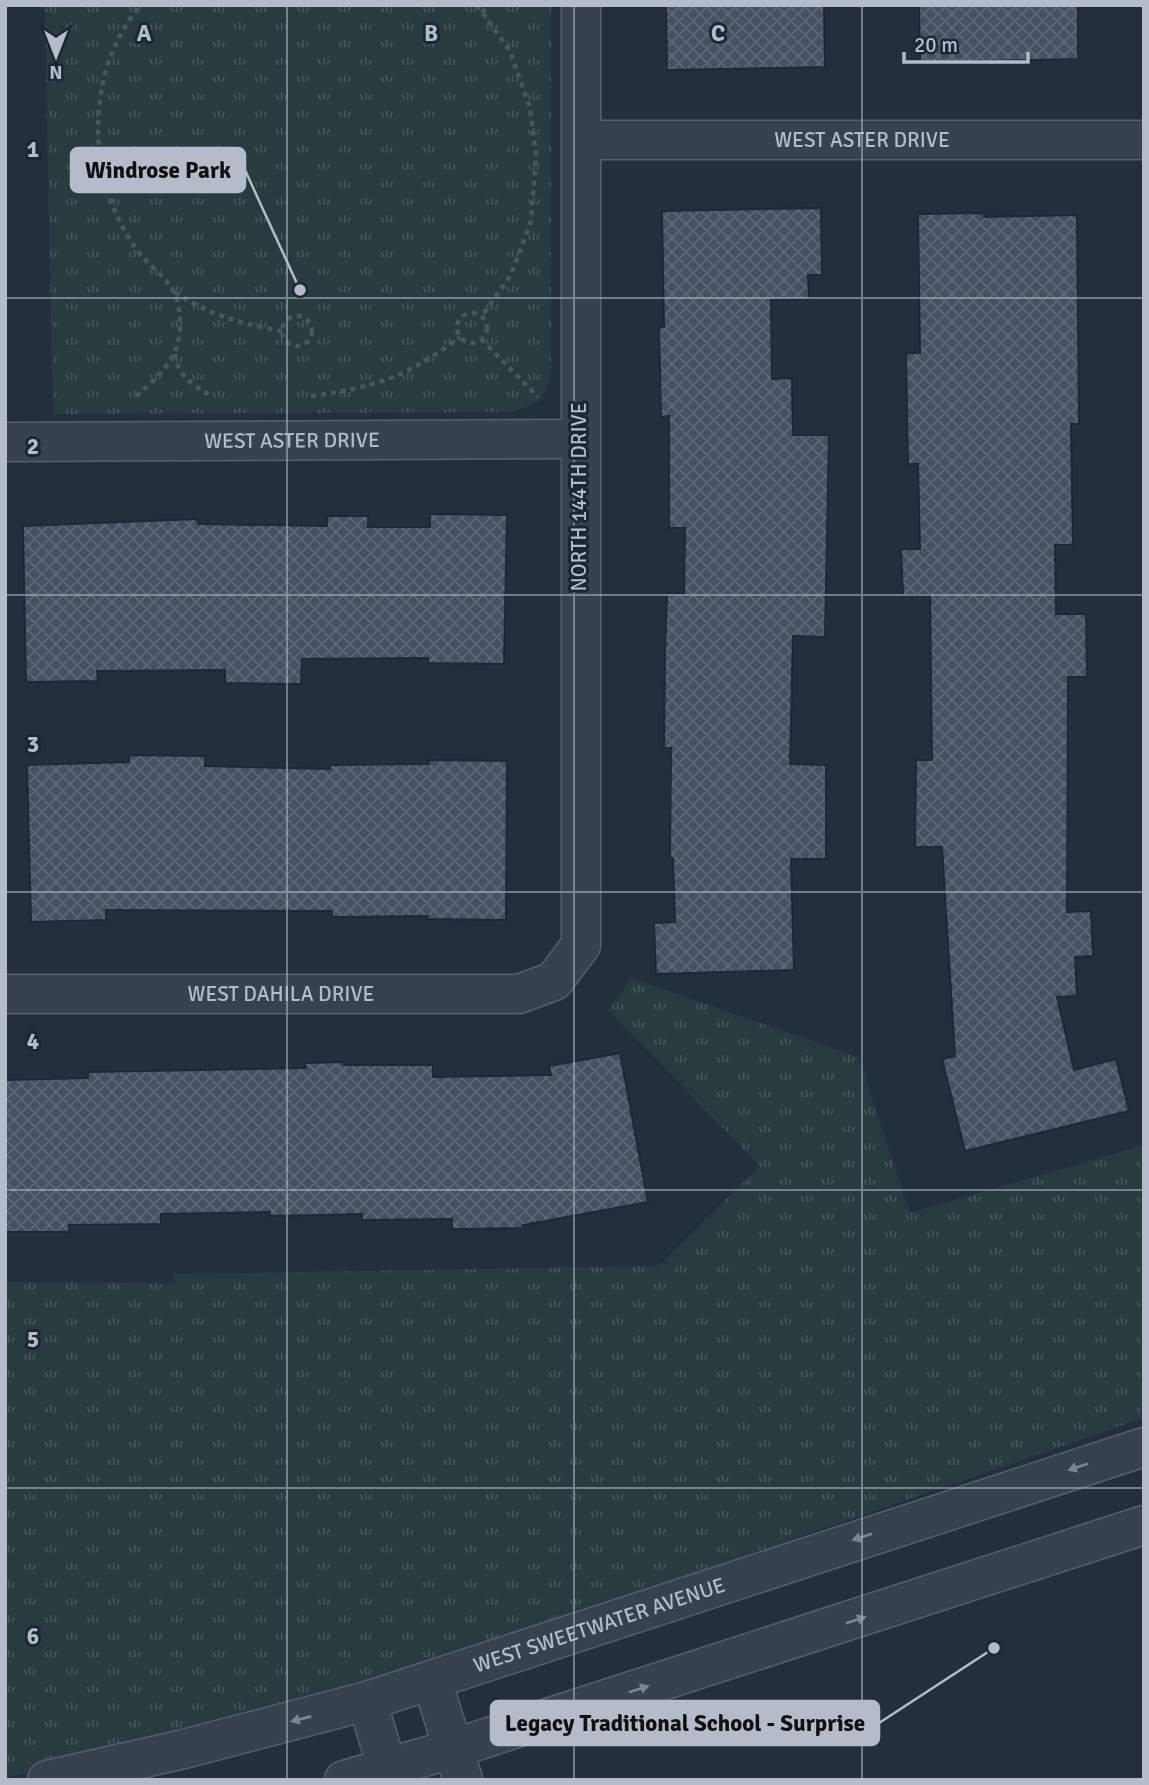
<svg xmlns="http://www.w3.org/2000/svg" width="1149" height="1785" font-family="Signika,sans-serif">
<defs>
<pattern id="park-tufts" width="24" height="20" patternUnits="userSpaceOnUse" patternTransform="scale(1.75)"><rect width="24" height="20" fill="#263c3f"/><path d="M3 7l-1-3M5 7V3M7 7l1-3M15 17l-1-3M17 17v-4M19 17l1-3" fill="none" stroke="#435659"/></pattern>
<pattern id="building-cross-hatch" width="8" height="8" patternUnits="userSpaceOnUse" patternTransform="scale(1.75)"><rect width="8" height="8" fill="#455162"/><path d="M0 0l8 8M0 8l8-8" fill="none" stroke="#5d6877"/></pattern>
</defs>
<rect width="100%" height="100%" fill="#242f3e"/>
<!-- park -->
<g fill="url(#park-tufts)">
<polygon points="45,5 551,5 551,377 540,401 513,412 53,414"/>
<polygon points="631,978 858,1057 910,1213 1144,1145 1144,1418 397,1676 270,1712 5,1778 5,1282 173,1283 175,1274 658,1266 760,1166 608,1010"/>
</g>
<!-- building -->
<g fill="url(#building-cross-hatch)" stroke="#1f2835" stroke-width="2">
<polygon points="666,5 824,5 825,67 667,70"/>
<polygon points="919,5 1078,5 1078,59 920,62"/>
<polygon points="821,208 822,275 808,275 809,299 771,300 772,379 792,378 793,435 829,435 825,637 793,636 790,764 826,765 826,859 791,859 794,970 656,974 654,923 675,922 673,858 670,858 671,748 664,748 665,653 667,593 684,594 685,528 669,528 669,416 661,417 659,327 664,327 662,211"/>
<polygon points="984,213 984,217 1077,215 1079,424 1071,424 1073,545 1055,545 1056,614 1086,614 1087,677 1068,677 1067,912 1091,911 1093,956 1075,957 1077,996 1057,997 1074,1070 1116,1059 1129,1111 965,1151 942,1059 955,1056 942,847 915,847 916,760 932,760 930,595 903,595 901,549 920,549 918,464 908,464 906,353 920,353 918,214"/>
<polygon points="430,514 507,515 504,664 428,663 428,658 302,659 301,684 225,683 225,670 97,671 98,681 26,682 23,526 197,519 198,524 327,526 327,516 368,516 368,527 430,527"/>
<polygon points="129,755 205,756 205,766 330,769 330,765 429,764 429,760 507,761 506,920 428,919 428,916 332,917 332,911 106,910 106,920 31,922 27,765 129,762"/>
<polygon points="620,1053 648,1202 523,1225 523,1228 452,1229 452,1219 362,1220 362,1214 270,1216 270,1212 161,1214 161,1224 69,1225 69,1232 5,1232 5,1080 88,1078 88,1072 306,1068 305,1063 343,1062 344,1065 433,1065 433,1077 551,1075 549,1066"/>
</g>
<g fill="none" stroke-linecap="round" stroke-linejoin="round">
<defs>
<g id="minor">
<path id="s1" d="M582,140H1144"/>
<path id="s2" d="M5,442L579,439"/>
<path id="s3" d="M5,994H519L554,981L581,945V5"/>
</g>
<g id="tertiary">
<polyline points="432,1681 463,1780"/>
<polyline points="367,1701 391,1780"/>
<path id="s4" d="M47,1780L184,1749L367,1701L1144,1447"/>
<polyline points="344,1780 452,1749 1144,1525"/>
</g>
</defs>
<!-- minor casing -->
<use href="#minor" stroke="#565f6c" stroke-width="41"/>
<!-- tertiary casing -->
<use href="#tertiary" stroke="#565f6c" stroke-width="41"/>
<!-- path -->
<g stroke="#44595c" stroke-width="4.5" stroke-dasharray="5 5" stroke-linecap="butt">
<polyline points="477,5 510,51 530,108 536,155 531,221 511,275 481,317"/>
<polyline points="482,13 488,5"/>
<path d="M175,292C209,315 241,324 282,331"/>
<circle cx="472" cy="328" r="15"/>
<circle cx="297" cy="331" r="15"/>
<polyline points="481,339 538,397"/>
<path d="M175,354C178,377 192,384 211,396"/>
<path d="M136,396C169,369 188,346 177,300C172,280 148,266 137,250C86,181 83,72 141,5"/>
<path d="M311,396C374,388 409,376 460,337"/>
</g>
<!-- minor -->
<use href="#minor" stroke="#38414e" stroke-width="38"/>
<!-- tertiary -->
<use href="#tertiary" stroke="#38414e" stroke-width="38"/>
</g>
<!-- one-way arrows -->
<defs><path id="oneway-solid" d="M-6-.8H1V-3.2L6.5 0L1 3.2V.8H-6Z" transform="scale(1.75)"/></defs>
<g fill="#7c8592">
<use href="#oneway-solid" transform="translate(1078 1467) rotate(162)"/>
<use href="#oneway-solid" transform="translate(862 1537) rotate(162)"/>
<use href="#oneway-solid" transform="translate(856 1620) rotate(-18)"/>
<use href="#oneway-solid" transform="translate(639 1689) rotate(-18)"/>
<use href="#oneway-solid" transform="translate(301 1719) rotate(166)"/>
</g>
<!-- grid -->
<path fill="none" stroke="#b4bcc9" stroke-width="2" stroke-opacity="0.55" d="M287,5V1780M574,5V1780M862,5V1780M5,298H1144M5,595H1144M5,892H1144M5,1190H1144M5,1488H1144"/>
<g text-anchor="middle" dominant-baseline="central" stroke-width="6" stroke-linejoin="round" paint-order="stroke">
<!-- street labels -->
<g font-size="21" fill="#b4bcc9" stroke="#1d2633">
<text stroke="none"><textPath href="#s1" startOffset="280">WEST ASTER DRIVE</textPath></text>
<text stroke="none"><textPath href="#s2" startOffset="287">WEST ASTER DRIVE</textPath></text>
<text transform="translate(579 497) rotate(-90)">NORTH 144TH DRIVE</text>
<text stroke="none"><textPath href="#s3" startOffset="276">WEST DAHILA DRIVE</textPath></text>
<text stroke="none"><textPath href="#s4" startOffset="574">WEST SWEETWATER AVENUE</textPath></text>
</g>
</g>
<g font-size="23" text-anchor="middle" font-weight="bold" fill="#b4bcc9" stroke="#1d2633" stroke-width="6" stroke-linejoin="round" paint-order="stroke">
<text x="144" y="41">A</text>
<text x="431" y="41">B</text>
<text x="718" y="41">C</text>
<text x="33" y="157">1</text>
<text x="33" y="454">2</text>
<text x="33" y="752">3</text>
<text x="33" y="1049">4</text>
<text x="33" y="1347">5</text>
<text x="33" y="1644">6</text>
</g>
<!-- callouts -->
<path fill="none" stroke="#b4bcc9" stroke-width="2.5" d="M300 290L245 170M994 1648L879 1723"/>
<g fill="#b4bcc9" stroke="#1d2633" stroke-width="2.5">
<circle cx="300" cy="290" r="7"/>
<circle cx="994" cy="1648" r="7"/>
</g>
<g fill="#b4bcc9" stroke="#b4bcc9" stroke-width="2.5">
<rect x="71" y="148" width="174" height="44" rx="7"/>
<rect x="491" y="1701" width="388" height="44" rx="7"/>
</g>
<g font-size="23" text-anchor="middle" font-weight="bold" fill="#111">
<text x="158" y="178">Windrose Park</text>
<text x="685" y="1731">Legacy Traditional School - Surprise</text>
</g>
<!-- border -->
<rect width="1149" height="1785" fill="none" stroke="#b4bcc9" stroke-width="14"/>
<!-- north arrow -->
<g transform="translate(56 56) rotate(180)" stroke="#1d2633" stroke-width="5" paint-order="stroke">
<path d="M0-5L12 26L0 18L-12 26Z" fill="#b4bcc9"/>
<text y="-10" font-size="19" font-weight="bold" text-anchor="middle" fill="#b4bcc9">N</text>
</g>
<!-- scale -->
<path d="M904 52v10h124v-10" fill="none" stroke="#b4bcc9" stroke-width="3.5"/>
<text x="914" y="52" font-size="21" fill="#b4bcc9" stroke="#1d2633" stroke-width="5" paint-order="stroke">20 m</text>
</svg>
